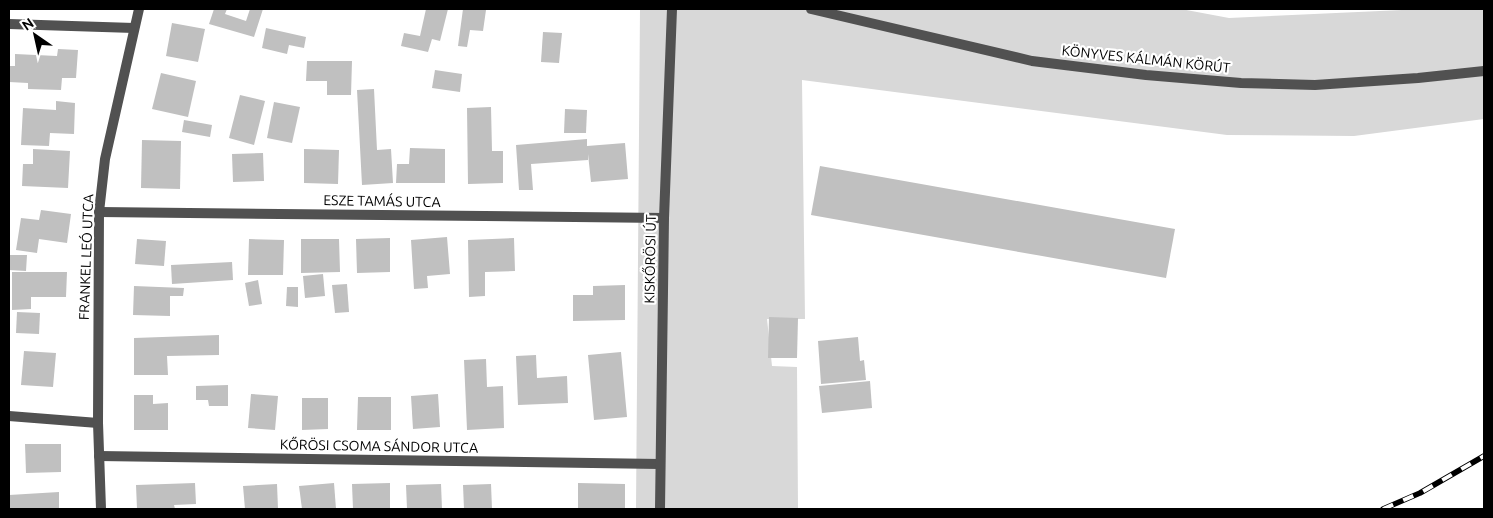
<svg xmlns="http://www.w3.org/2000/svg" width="1493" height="518" font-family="Ubuntu,sans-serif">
<rect width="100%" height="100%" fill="#fff"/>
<!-- green -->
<polygon fill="#d8d8d8" points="640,9 1181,9 1229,18 1424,9 1484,9 1484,119 1354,136 1227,135 802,80 805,319 767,319 772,366 797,367 798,509 636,509"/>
<!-- building -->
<g fill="#c0c0c0">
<polygon points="214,9 227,9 225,14 246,21 250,9 263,9 254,37 209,24"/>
<polygon points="426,9 448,9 440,41 432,39 428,52 401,46 404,33 420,36"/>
<polygon points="463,9 486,10 483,31 470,30 467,47 458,46"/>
<polygon points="172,23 205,29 198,62 166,56"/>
<polygon points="266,28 306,37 304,48 289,45 287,54 262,48"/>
<polygon points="543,32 562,33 559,63 541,62"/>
<polygon points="58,49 78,50 76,78 62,78 61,90 28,89 28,83 9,82 9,66 15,66 15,54 57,56"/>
<polygon points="307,61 352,61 351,95 327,95 327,81 306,81"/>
<polygon points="435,70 462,74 460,92 432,88"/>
<polygon points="161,73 196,81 188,117 152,109"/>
<polygon points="374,89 377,150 391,149 393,183 362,185 357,90"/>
<polygon points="240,95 265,101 254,145 229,138"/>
<polygon points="56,101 75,103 74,134 50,133 49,146 21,145 23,108 56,110"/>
<polygon points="274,102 300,107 292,143 267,138"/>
<polygon points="491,107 492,151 503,151 503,183 468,184 467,108"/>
<polygon points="565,109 587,110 586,133 564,133"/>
<polygon points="184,120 212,125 210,137 182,132"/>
<polygon points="587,139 587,146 625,143 628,179 591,182 588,154 588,160 531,164 533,190 519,190 516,145"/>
<polygon points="142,140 181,141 180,189 141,188"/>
<polygon points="410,148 445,149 445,183 396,183 397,164 409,164"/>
<polygon points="33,149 70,151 68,188 22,186 23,164 33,164"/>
<polygon points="304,149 339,150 338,184 304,183"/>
<polygon points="263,153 264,181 233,182 232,154"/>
<polygon points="820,166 1175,229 1166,278 811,215"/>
<polygon points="41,210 71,214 67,243 39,239 37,253 16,250 21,218 39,220"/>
<polygon points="447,237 450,274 427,276 428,288 414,289 411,240"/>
<polygon points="390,238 390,272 357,273 356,239"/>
<polygon points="514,238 515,271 485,272 485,296 469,297 468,240"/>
<polygon points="137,239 166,241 164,266 135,264"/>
<polygon points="249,239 284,240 283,275 248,275"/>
<polygon points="301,239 339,239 340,272 301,273"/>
<polygon points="9,255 27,255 26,271 9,270"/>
<polygon points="232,262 233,280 172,284 171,265"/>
<polygon points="12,272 67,272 66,297 31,297 31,309 12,310"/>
<polygon points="323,274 325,296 305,298 303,276"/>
<polygon points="258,280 262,304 249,306 245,283"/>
<polygon points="347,284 349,312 335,313 332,285"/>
<polygon points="625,285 625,320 573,321 573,295 593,295 593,286"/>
<polygon points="134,286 184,288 183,296 170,296 170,316 133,315"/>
<polygon points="287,287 298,287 298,307 286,306"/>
<polygon points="17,312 40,313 39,334 16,333"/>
<polygon points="769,317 798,318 797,358 768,358"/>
<polygon points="219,335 219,355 167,356 168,375 134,375 134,338"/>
<polygon points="858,337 860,361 864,360 866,380 821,384 818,341"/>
<polygon points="24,351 56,353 53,387 21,385"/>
<polygon points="621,352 627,417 594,420 588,355"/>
<polygon points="536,355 537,378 567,376 568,403 518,405 516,356"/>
<polygon points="486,359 487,387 503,386 504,428 467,430 464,360"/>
<polygon points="870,381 872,408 822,413 819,386"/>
<polygon points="228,385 228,406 209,406 208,400 196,400 196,386"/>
<polygon points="251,394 278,396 275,430 248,428"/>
<polygon points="438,394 440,427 413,429 411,396"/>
<polygon points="134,395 153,395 153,404 168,403 168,430 134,430"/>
<polygon points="358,397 391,397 391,430 357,430"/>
<polygon points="302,398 328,398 328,429 302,430"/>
<polygon points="25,444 61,444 61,472 26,473"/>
<polygon points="195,483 196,504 174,505 175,509 137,509 136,485"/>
<polygon points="334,483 336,509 302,509 299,486"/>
<polygon points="390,483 390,509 353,509 352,484"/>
<polygon points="578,483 625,484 625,509 578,509"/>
<polygon points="277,484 278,509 245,509 243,486"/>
<polygon points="441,484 442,509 407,509 406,485"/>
<polygon points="491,484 492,509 464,509 463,485"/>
<polygon points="59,492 59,509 9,509 9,495"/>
</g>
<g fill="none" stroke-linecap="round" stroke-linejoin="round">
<!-- minor -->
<g stroke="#515151" stroke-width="10">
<polyline points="9,24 134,28"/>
<polyline points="99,212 664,218"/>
<polyline points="9,416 98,423"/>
<polyline points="99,456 660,464"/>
<polyline points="101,509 98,423 99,212 105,159 139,9"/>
<polyline points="660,509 664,218 672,9"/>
</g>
<!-- tertiary -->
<polyline stroke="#515151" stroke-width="10" points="811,9 1032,61 1146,75 1241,83 1315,85 1418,78 1484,71"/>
<defs>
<polyline id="rail" points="1383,509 1420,493 1484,456"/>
</defs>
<!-- rail casing -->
<use href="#rail" stroke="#000" stroke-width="5.5"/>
<!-- rail -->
<use href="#rail" stroke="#fff" stroke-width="4" stroke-dasharray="11" stroke-linecap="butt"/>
</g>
<g text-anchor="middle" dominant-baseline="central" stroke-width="4.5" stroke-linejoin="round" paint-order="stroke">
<!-- street labels -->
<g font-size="14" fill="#000" stroke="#fff">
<text transform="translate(1146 59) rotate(6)">KÖNYVES KÁLMÁN KÖRÚT</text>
<text transform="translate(382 201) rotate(1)">ESZE TAMÁS UTCA</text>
<text transform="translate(86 257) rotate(-88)">FRANKEL LEÓ UTCA</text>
<text transform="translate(650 259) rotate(-89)">KISKŐRÖSI ÚT</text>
<text transform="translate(379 446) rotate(1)">KŐRÖSI CSOMA SÁNDOR UTCA</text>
</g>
</g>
<!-- border -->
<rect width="1493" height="518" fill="none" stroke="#000000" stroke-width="20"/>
<!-- north arrow -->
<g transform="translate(35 35) rotate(326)" stroke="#ffffff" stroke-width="4" paint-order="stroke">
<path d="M0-4L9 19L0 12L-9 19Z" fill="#000000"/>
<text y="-8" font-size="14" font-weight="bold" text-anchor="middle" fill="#000000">N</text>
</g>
</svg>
